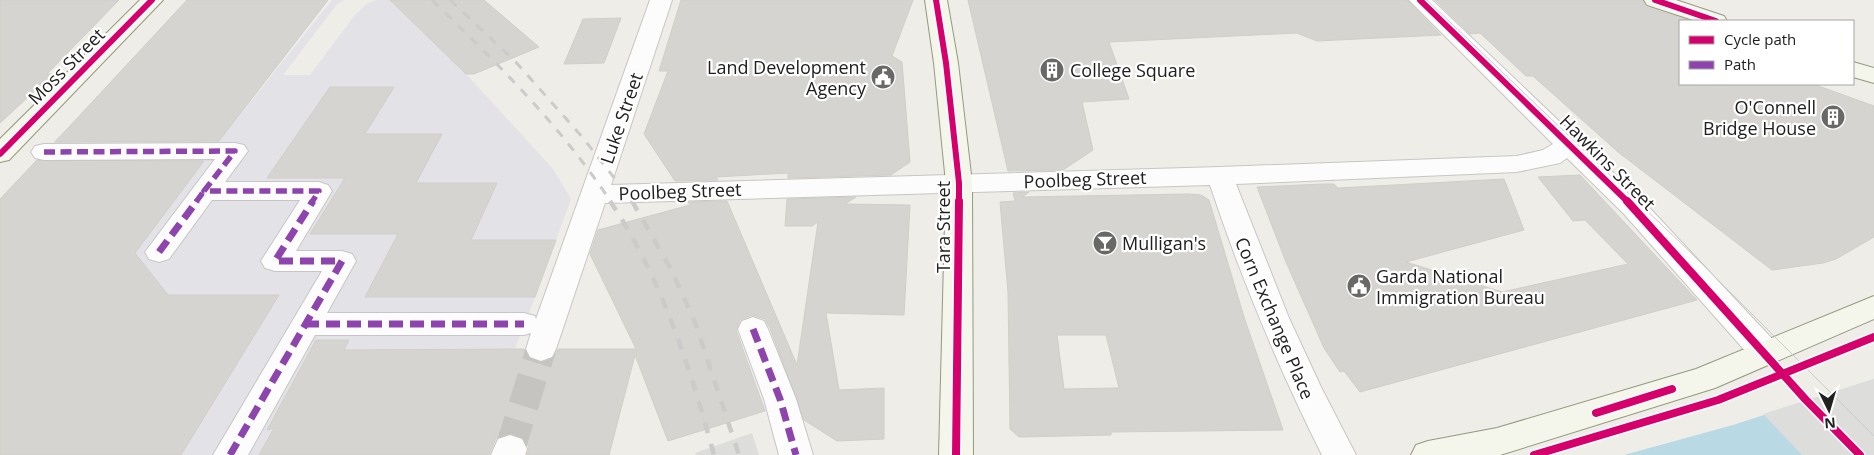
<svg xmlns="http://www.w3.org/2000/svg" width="1874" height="455" font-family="'Open Sans',sans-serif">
<rect width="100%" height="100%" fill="#eeede8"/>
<!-- plaza -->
<polygon fill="#e3e2e7" points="332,0 345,0 338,3 283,75 310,75 355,15 368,3 378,0 390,0 468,76 553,169 571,199 556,240 471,240 497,183 416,183 442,134 365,134 330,87 267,178 345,178 311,234 398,234 535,297 515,349 344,350 316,340 267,429 274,428 259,455 181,455 118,274 194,175 23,175 59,136 224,135"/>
<!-- water -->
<polygon fill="#b9d9e4" points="1874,379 1874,455 1624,455 1733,425"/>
<!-- pier -->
<g fill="#dddddb">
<polygon points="1874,379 1874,455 1802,455 1763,414"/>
<polygon points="752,433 759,455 696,455 695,453"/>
</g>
<!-- building -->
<g fill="#d6d4d1" stroke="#d1cec9" fill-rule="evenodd">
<polygon points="0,0 119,0 47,74 53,74 0,123"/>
<polygon points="187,0 328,0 219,141 55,142"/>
<polygon points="390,0 484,0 539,47 474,74 466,74"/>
<polygon points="681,0 913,0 892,56 902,62 910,162 891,175 788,178 788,173 716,177 718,180 675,181 644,134 668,71 659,71"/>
<polygon points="968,0 1407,0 1441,35 1317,41 1297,33 1109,42 1129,99 1082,102 1093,150 1063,170 1008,171"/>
<polygon points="1435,0 1642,0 1646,7 1691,21 1680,21 1680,84 1813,84 1874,106 1874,237 1836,259 1823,263 1772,270 1618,152 1533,76 1526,76 1480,33 1470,34"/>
<polygon points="621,18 604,63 564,64 583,19"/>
<polygon points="330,87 394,87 365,134 442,134 416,183 497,183 471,240 556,240 535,297 365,297 398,234 310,234 345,178 267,178"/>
<polygon points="37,160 204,161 135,253 168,295 279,295 181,455 0,455 0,199"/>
<polygon points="1580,175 1697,300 1360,392 1344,371 1340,372 1324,348 1286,262 1257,187 1323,184 1334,184 1338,188 1504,179 1524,230 1406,262 1502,292 1628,264 1585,220 1573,221 1538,177"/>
<path d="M1029,192L1022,197L1188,194L1201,195L1209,200L1244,317L1283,430L1111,432V435L1019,437L1010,429L1008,292L1000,202L1015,201L1013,193ZM1057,335H1106L1119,388L1064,389Z"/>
<polygon points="856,197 845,204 910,205 904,315 826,313 839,390 884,388 884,439 837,441 804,420 770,328 765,319 752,315 740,320 736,330 765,411 668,441 635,355 609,455 527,455 529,448 524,438 511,433 496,438 489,455 259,455 274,428 267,430 316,340 349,340 344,350 524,349 529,359 540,363 553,359 558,349 636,349 590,254 598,230 690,205 688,202 727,201 797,365 818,222 812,226 785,226 787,199"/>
</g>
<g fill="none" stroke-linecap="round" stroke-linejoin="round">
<!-- street-tunnel -->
<polyline stroke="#c5c4c0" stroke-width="30" stroke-dasharray="30 15" stroke-linecap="butt" points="510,449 541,349"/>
<defs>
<g id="street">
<path d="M650,0H672L611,185L1220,167L1517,156L1543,150L1553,144L1409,0H1432L1644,202L1777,344L1781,353L1777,362L1766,365L1755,362L1624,214L1567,158L1560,163L1517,172L1236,184L1289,318L1321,387L1356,455H1322C1278,367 1241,278 1210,185L605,203L556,349L552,357L541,361L530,357L526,349L531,333L524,335H315L248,455H213L322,271H275L265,268L261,261L300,200H212L169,259L159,262L149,259L145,252L215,159L44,160L35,158L31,152L35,146L44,144L235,143L244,145L248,151L225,182H319L328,185L332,191L296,251H342L352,254L356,261L327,313H524L535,316L536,319Z"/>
<polygon points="753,317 764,321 768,329 796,399 813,455 779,455 764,399 738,329 742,321"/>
<polygon points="510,435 522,439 527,449 525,455 491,455 498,439"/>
</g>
<g id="secondary">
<polygon points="140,0 163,0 9,160 0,162 0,139"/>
<polygon points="925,0 947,0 958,63 972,183 973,455 939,455 946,183 934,63"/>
<polygon points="1644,0 1676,0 1724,16 1727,21 1696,21 1647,5"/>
<polygon points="1853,62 1874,68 1874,83 1853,77"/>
<polygon points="1874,296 1874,319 1715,388 1500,455 1411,455 1416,445 1428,441 1497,428 1696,369"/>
</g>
</defs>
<!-- street casing -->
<use href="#street" stroke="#c7c6c4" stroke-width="2"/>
<!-- secondary casing -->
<use href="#secondary" stroke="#95997f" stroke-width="2"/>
<!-- street -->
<use href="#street" fill="#fcfcfc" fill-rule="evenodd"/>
<!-- secondary -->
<use href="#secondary" fill="#f4f5eb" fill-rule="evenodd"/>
<!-- tram -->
<polyline stroke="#cbcbca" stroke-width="1" points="1427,0 1686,248 1874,436"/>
<!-- rail-far1 -->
<g stroke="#cbcbca" stroke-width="3" stroke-dasharray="9 9" stroke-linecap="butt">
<path d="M432,0C498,64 560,125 611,202"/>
<polyline points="450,0 515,61 583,138 633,202"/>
</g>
<!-- rail -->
<g stroke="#cbcbca" stroke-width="4.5" stroke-dasharray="11 11" stroke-linecap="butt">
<path d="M610,201C661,277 690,367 714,455"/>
<polyline points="632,201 672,271 696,325 739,455"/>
</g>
<!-- quiet-far1 -->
<g stroke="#8e44ad" stroke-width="5.5" stroke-dasharray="11 5.5" stroke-linecap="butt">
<polyline points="44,152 235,151 204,191 319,191 312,202"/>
<polyline points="196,202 204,191"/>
</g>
<!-- quiet -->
<g stroke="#8e44ad" stroke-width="7" stroke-dasharray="14 7" stroke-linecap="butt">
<polyline points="159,252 197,201"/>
<polyline points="305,324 524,324"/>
<polyline points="753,329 780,399 796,455"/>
<polyline points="230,455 342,261 275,261 313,201"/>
</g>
<defs>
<g id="cycleway-far1">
<polyline points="936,0 946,63 959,183 959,202"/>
<polyline points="1420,0 1628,202"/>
<polyline points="1655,0 1716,21"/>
<polyline points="0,154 152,0"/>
</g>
<g id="cycleway">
<polyline points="1627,201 1806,400 1860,455"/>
<polyline points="1596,413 1672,389"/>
<polyline points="956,455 959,201"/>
<polyline points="1534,455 1718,400 1874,337"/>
</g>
</defs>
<!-- cycleway-far1 casing -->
<use href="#cycleway-far1" stroke="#fff" stroke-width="9"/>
<!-- cycleway casing -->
<use href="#cycleway" stroke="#fff" stroke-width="11"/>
<!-- cycleway-far1 -->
<use href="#cycleway-far1" stroke="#d6006c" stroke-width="6"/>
<!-- cycleway -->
<use href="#cycleway" stroke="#d6006c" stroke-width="8"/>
</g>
<!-- icons -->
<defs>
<symbol id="building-disc" viewBox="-11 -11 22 22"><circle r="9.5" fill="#686866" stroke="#fff"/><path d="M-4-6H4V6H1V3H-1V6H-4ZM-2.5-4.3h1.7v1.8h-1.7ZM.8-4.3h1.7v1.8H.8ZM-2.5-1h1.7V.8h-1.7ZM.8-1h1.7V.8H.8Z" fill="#fff"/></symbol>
<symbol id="civic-disc" viewBox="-11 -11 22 22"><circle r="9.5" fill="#686866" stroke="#fff"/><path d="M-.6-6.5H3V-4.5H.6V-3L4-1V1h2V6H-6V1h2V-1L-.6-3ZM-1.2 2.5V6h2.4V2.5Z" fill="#fff"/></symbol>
<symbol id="bar-disc" viewBox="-11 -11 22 22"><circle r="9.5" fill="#686866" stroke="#fff"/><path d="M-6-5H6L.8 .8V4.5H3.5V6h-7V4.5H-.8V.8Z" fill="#fff"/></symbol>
</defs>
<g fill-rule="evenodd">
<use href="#building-disc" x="1038" y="56" width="28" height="28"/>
<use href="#civic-disc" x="869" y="63" width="28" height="28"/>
<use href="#building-disc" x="1819" y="103" width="28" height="28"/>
<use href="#bar-disc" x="1091" y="229" width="28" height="28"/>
<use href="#civic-disc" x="1345" y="272" width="28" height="28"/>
</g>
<g text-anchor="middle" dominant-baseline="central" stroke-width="4.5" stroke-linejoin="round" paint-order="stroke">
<!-- street labels -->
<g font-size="18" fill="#202020" stroke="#fff">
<text transform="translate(66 66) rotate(-45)">Moss Street</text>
<text transform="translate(621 118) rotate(-71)">Luke Street</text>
<text transform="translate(1608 162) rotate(45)">Hawkins Street</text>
<text transform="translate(1085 179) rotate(-2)">Poolbeg Street</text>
<text transform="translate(680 191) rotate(-2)">Poolbeg Street</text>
<text transform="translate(943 227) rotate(-90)">Tara Street</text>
<text transform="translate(1275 318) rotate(67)">Corn Exchange Place</text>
</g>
<!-- poi labels -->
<g font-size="18" fill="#202020" stroke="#fff" text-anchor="start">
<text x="866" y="67" text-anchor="end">Land Development<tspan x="866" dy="21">Agency</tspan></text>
<text x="1070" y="70">College Square</text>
<text x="1816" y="107" text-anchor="end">O'Connell<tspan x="1816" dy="21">Bridge House</tspan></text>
<text x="1122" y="243">Mulligan's</text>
<text x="1376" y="276">Garda National<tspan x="1376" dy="21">Immigration Bureau</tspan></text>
</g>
</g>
<!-- legend -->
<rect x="1679" y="20" width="175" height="65" fill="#ffffff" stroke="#a6a6a6"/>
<rect x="1689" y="36" width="25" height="8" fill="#d6006c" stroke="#a6a6a6"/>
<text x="1724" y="45" font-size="15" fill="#202020">Cycle path</text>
<rect x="1689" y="61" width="25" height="8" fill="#8e44ad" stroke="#a6a6a6"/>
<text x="1724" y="70" font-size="15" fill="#202020">Path</text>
<!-- north arrow -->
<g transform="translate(1829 410) rotate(175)" stroke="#ffffff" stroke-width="4" paint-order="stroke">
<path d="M0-4L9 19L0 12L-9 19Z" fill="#202020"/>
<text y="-8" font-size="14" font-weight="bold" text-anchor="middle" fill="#202020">N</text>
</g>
</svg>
